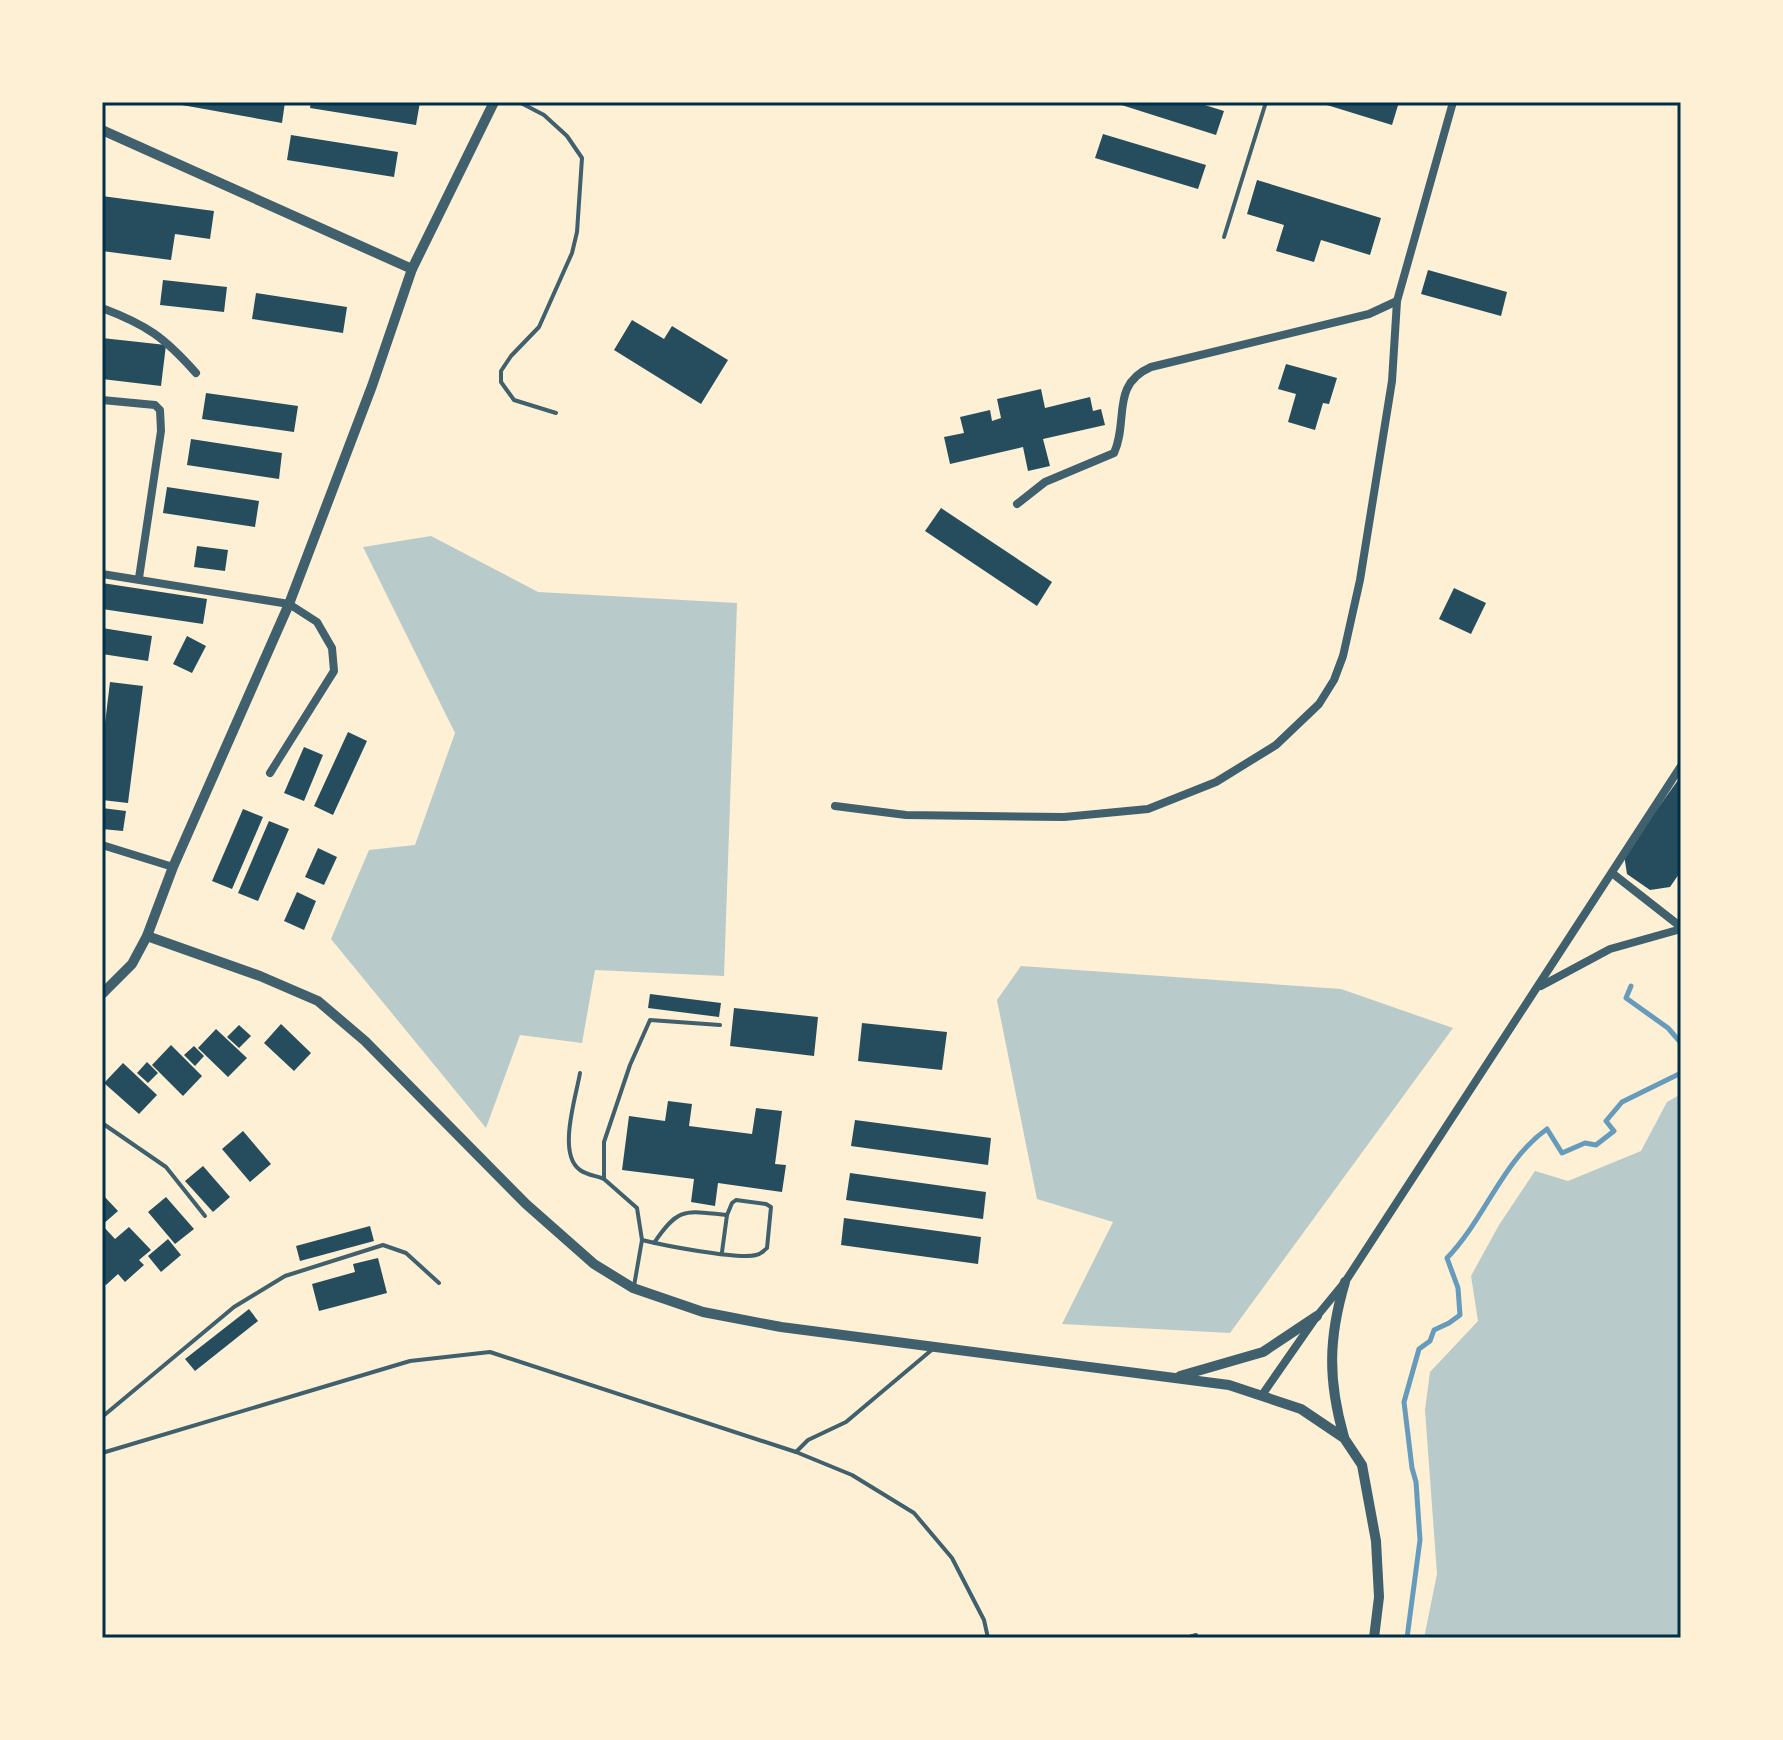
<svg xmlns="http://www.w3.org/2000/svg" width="1783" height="1740" font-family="Jost,sans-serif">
<rect width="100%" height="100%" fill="#fdf0d5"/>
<!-- green -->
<g fill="#b9caca">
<polygon points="431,536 538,592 737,603 724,976 595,970 582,1043 520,1035 486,1128 331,939 369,850 415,845 455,733 363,547"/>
<polygon points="1021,966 1341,989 1453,1028 1230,1333 1062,1324 1113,1222 1037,1199 997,1000"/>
<polygon points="1681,1094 1681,1638 1424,1638 1437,1574 1425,1410 1430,1372 1478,1321 1471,1276 1499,1225 1535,1171 1568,1181 1641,1151 1667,1102"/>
</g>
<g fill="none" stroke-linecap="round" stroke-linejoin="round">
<!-- stream -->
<g stroke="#669bbc" stroke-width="5">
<polyline points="1631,986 1626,998 1668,1028 1681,1043"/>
<path d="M1407,1638L1420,1540L1416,1482L1412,1468L1404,1402L1419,1349L1430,1341L1434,1330L1449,1323L1460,1315L1458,1288L1447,1258C1485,1219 1502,1161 1547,1129L1562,1153L1585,1143L1596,1145L1614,1131L1606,1121L1622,1102L1681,1073"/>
</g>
</g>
<!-- building -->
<g fill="#264d5e">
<polygon points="165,102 285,102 282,123"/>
<polygon points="311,102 420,102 416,125 310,108"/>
<polygon points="1112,102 1195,102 1224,111 1216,135"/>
<polygon points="1317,102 1399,102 1392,125"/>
<polygon points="1103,134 1206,165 1198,189 1095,158"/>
<polygon points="291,135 398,152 394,177 287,160"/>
<polygon points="1257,180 1381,218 1370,255 1321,240 1314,262 1276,251 1284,225 1247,214"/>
<polygon points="102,196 214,211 210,239 175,234 171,260 102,251"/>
<polygon points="1428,270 1507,292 1501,316 1421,294"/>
<polygon points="163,280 227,287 224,312 160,305"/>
<polygon points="256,293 347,307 343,333 252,319"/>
<polygon points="632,320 664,339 672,326 728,360 701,404 614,350"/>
<polygon points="102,338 166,345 161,386 102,379"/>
<polygon points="1286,364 1337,378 1329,404 1323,403 1315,430 1288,422 1296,394 1278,389"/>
<polygon points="1041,389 1045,408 1090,397 1093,411 1101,409 1105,425 1043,439 1050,466 1028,471 1023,447 950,464 944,437 964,433 960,417 990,410 992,421 1001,418 997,399"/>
<polygon points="206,393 298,406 294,432 202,419"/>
<polygon points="191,439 282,453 279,479 187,465"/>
<polygon points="167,487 259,501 255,527 163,513"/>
<polygon points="941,508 1052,582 1037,606 925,531"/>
<polygon points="197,546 228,550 225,571 194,567"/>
<polygon points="102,583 207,599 203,624 102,609"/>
<polygon points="1454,588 1486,603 1471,634 1439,619"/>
<polygon points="102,628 152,636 148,661 102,654"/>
<polygon points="187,636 206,646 192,673 173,664"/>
<polygon points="110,682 143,686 128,803 102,800 102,748"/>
<polygon points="348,732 367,741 333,815 314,806"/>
<polygon points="304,747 323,755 304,801 284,793"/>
<polygon points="1681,776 1681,871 1670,887 1650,890 1627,874 1624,855"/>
<polygon points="102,808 126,811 123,831 102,829"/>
<polygon points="243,809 263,817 232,889 212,881"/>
<polygon points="269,821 289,829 258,901 238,893"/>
<polygon points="318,848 337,857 324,885 305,877"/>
<polygon points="297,892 316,901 304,930 284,921"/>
<polygon points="650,994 721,1003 719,1017 648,1008"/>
<polygon points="734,1008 818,1017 814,1056 730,1046"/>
<polygon points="862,1023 947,1032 942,1070 858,1061"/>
<polygon points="281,1024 311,1053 294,1071 264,1043"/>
<polygon points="239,1025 251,1036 239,1048 227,1037"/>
<polygon points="216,1029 247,1058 228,1077 198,1048"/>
<polygon points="171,1045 202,1076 183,1096 152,1065"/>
<polygon points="194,1046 204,1056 195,1066 184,1055"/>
<polygon points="147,1062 158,1073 148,1083 137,1073"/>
<polygon points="123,1063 157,1095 139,1114 104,1083"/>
<polygon points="668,1101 692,1104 689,1126 752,1134 756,1108 782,1111 775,1164 786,1165 782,1192 718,1183 715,1206 691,1202 694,1179 622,1170 629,1116 665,1121"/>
<polygon points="855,1120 991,1138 988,1165 851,1146"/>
<polygon points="243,1131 271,1164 250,1182 222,1149"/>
<polygon points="203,1166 230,1197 213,1212 185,1181"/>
<polygon points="850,1173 986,1192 983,1219 846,1200"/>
<polygon points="102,1194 118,1211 102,1225 115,1239 129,1227 151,1250 139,1260 144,1265 125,1282 118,1274 106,1285 102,1281"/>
<polygon points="166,1197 194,1229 175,1244 148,1212"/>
<polygon points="844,1218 981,1237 978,1264 841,1245"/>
<polygon points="370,1226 374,1241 300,1261 296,1246"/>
<polygon points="168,1239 181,1255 161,1272 148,1256"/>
<polygon points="378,1258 387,1293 319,1311 312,1284 355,1272 353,1264"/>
<polygon points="249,1309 258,1321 195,1371 185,1359"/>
</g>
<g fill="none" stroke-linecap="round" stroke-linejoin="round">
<!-- service -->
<g stroke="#3f606c" stroke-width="4">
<polyline points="519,102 544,115 567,136 582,158 577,232 572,253 539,327 511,356 501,371 501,382 514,400 556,413"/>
<polyline points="1224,237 1266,102"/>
<path d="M580,1073C576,1097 557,1154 580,1170C587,1175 597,1176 604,1179"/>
<polyline points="102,1123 166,1167 205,1216"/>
<path d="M642,1240C662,1245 738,1260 756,1255C762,1254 762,1252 767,1248L771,1207L766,1204L736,1200L732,1203L727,1215C685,1211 679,1206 654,1243"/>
<polyline points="722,1252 727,1215"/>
<polyline points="634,1286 642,1240 637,1208 604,1179 604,1142 630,1065 650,1020 720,1025"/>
<polyline points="102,1417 234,1307 285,1276 383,1245 406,1253 439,1283"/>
<polyline points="796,1452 808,1440 846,1422 934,1348"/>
<polyline points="102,1453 410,1361 490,1352 796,1452 852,1475 914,1513 952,1558 984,1620 988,1638"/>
<polyline points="1186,1638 1196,1635"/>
</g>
<!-- minor -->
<g stroke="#3f606c" stroke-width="8">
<path d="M102,308C147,325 164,337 196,373"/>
<polyline points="102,400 155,405 160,410 161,431 139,578"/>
<path d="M1017,504L1045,482L1114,453C1129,420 1110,385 1151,367L1369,314L1397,301L1453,102"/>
<polyline points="102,574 289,604 317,622 332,648 334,671 270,773"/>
<polyline points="835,806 906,815 1064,817 1148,809 1216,782 1276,745 1319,704 1334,680 1343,656 1360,580 1392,381 1397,301"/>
<polyline points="102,845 173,867"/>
<polyline points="1612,873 1681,927"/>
<polyline points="1541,986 1610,949 1681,929"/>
<polyline points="1262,1395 1317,1316 1345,1282 1681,766"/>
</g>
<!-- tertiary -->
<g stroke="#3f606c" stroke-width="10">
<polyline points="102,130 412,269"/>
<polyline points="147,936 260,976 318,1001 365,1041 526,1204 594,1264 633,1288 703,1312 781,1327 1229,1385 1301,1409 1344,1438 1362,1465 1376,1541 1379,1597 1374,1638"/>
<polyline points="102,994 132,964 147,936 173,867 289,604 372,386 412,269 494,102"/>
<polyline points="1180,1376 1263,1352 1317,1316"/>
<path d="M1344,1437C1328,1381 1328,1339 1345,1282"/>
</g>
</g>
<!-- border -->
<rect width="1783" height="1740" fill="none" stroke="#fdf0d5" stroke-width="208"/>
<rect x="104" y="104" width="1575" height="1532" fill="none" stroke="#003049" stroke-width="3"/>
</svg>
